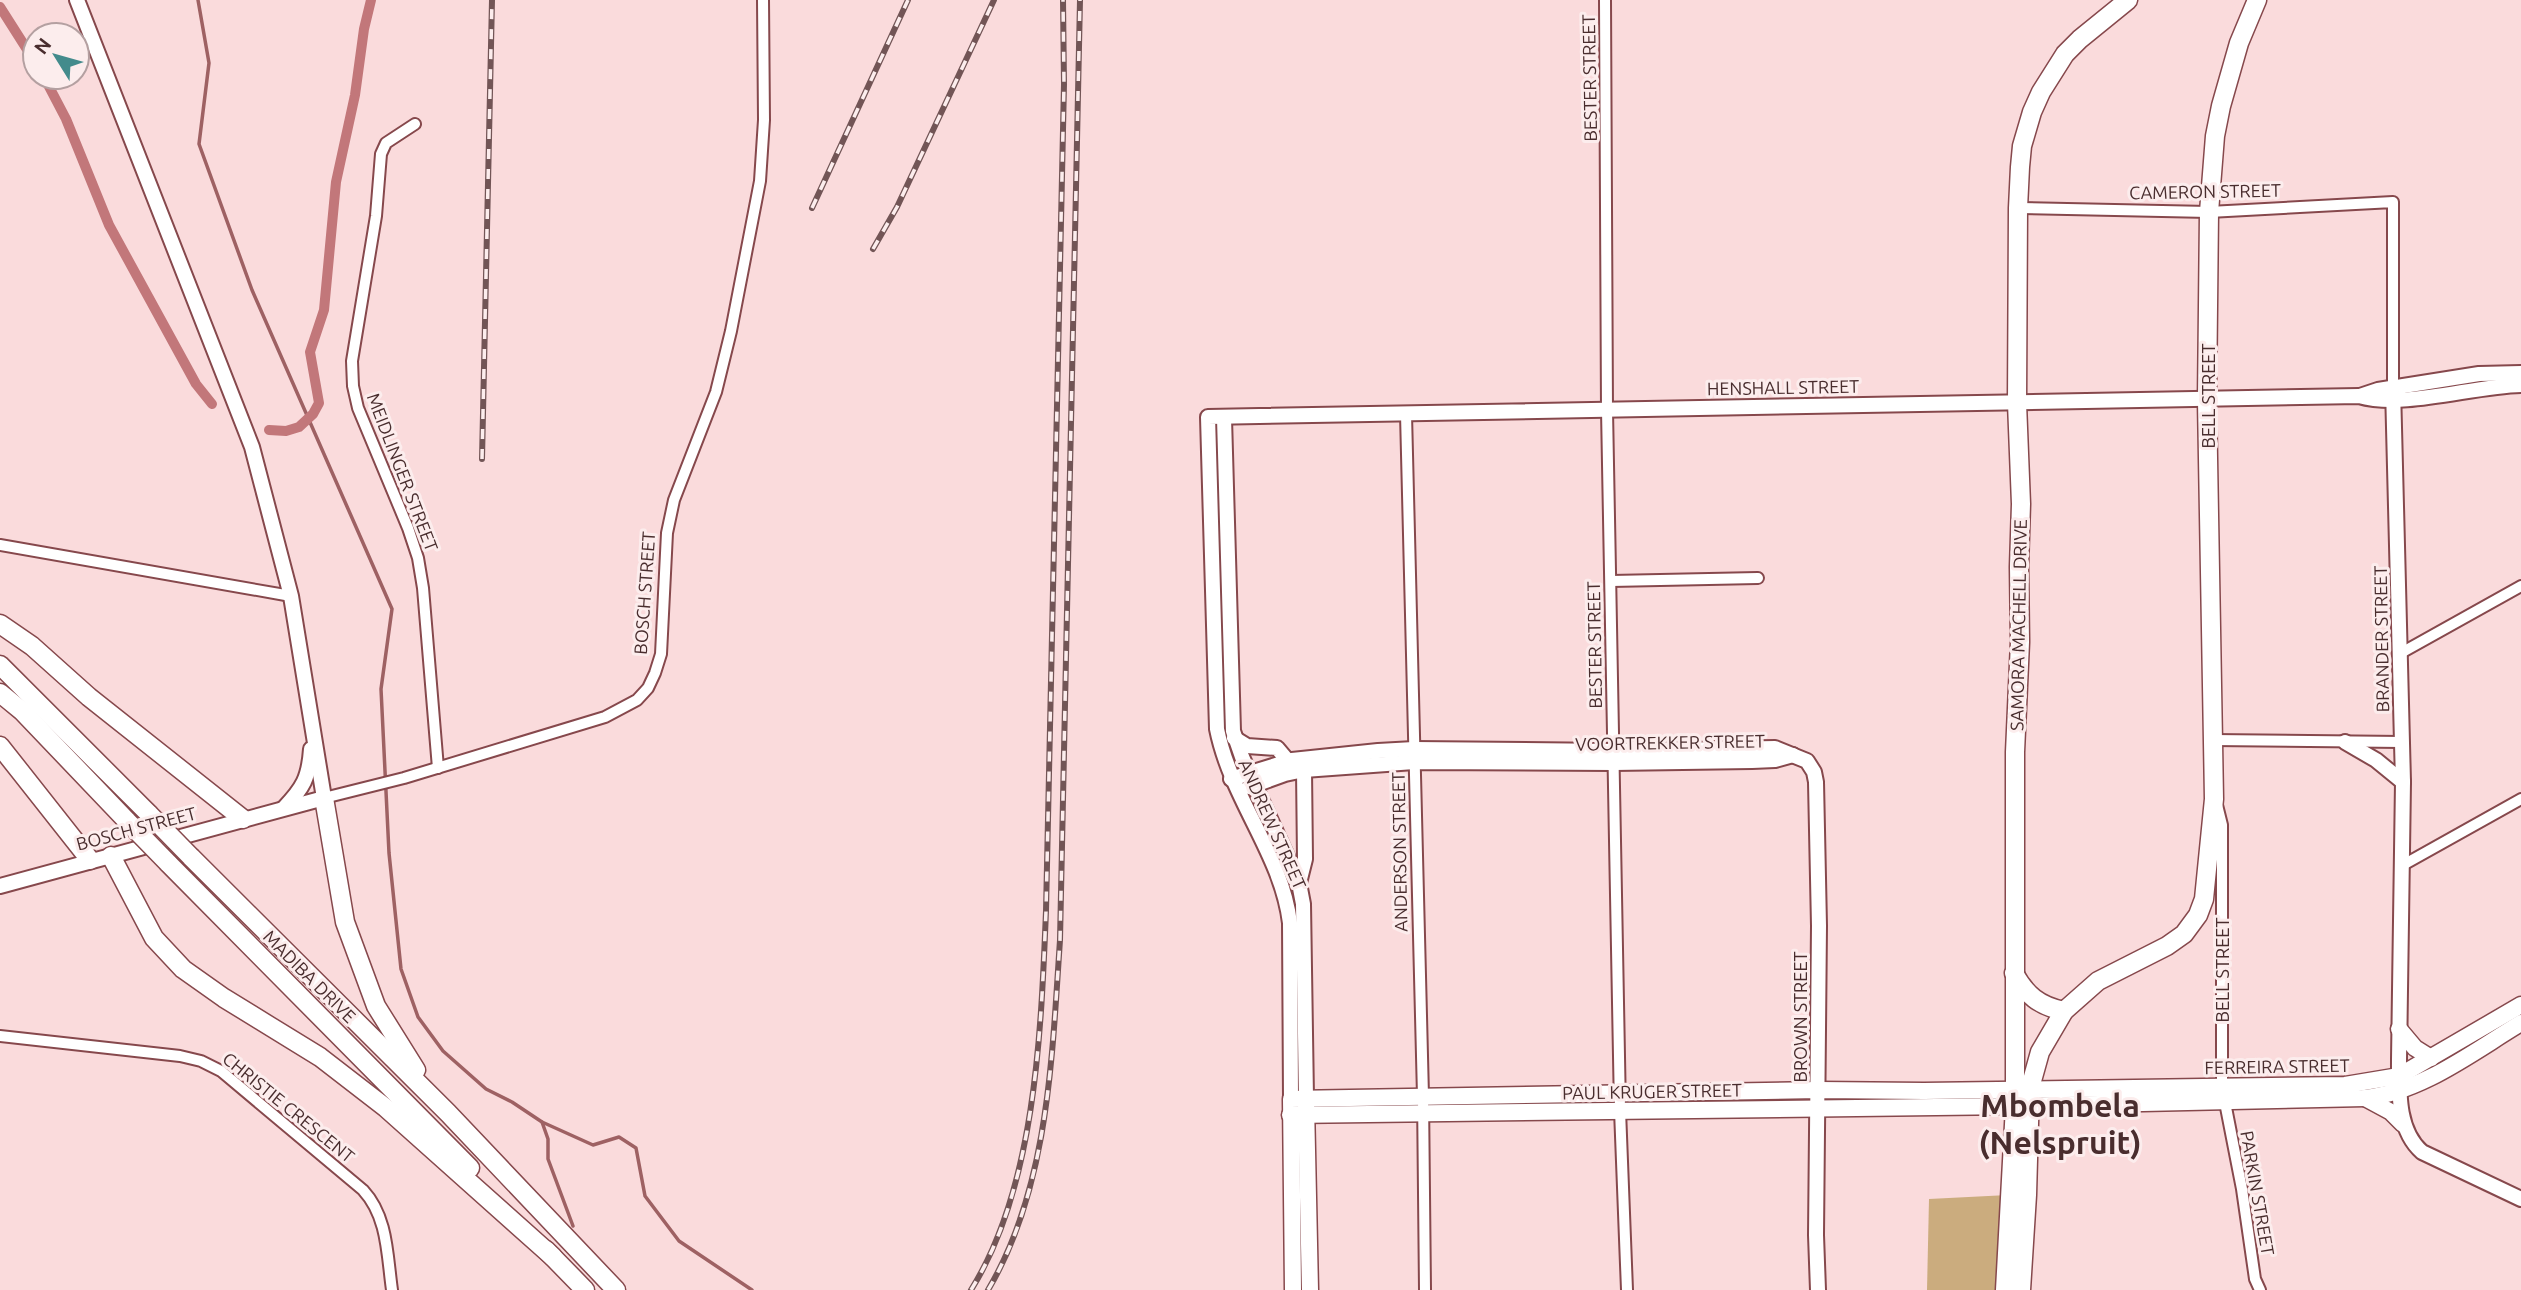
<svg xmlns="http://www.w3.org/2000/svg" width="2521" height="1290" font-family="Ubuntu,sans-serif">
<rect width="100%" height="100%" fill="#fadbdc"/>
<!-- green -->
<polygon fill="#cbac7e" points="2008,1195 2002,1290 1927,1290 1929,1199"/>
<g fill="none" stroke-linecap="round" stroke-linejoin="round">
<!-- stream -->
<g stroke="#9e6163" stroke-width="3.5">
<polyline points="198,0 209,63 199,144 252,290 392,609 381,689 389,853 401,969 418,1017 443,1051 486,1089 512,1102 542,1122 548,1139 548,1159 573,1226"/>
<polyline points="542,1122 593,1145 619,1137 636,1148 645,1196 679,1241 752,1290"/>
</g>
<!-- canal -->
<g stroke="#c2777a" stroke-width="10">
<polyline points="0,7 35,62"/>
<polyline points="44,77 66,119 109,225 196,384 212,404"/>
<polyline points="269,430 286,431 299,427 313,414 319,403 310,352 324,310 336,182 355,95 364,29 371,0"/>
</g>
<defs>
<g id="minor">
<polyline points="1605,0 1607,410 1620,1110 1627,1290"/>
<polyline points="415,124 386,143 381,154 376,216 352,361 353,386 358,408 408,528 418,558 423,588 438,768"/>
<polyline points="2018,208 2209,212 2393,202 2393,388"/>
<polyline points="1406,414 1423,1096 1425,1290"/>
<polyline points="0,545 291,596"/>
<polyline points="1611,581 1758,578"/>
<polyline points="2401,653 2521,586"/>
<polyline points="2212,740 2402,742"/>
<polyline points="324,798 404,778 605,717 637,700 648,688 655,673 661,654 667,533 674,500 716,392 731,331 760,181 764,120 763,0"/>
<polyline points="2217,805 2222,825 2222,1087 2242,1189 2255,1279 2260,1290"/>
<polyline points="2403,865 2521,799"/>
<path d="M0,1036L180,1056L201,1061L221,1071L363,1190C388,1217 387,1255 392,1290"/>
</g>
<g id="tertiary">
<path d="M2393,388L2403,782L2399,1060C2399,1091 2397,1130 2422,1152L2521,1199"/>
<polyline points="2360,396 2378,390 2479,374 2521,373"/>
<polyline points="1224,418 1233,731 1242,757 1299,883 1303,904 1306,1098"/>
<polyline points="1234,738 1247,746 1277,748 1288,761"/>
<polyline points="2345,742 2376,760 2403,782"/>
<polyline points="1231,779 1292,760 1378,751 1414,749 1614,751 1775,748 1807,761 1814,772 1816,782 1819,926 1816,1235 1818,1290"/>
<polyline points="1249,787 1285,774 1304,770 1414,762 1614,763 1752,761 1775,760 1793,755"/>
<path d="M284,808C303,788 309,778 311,749"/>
<polyline points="1299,883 1305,859 1304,770"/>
<polyline points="0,886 324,798 291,596 252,447 77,0"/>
<path d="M1291,1099L1290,923C1282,855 1231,799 1217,729L1208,417L2359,396C2404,409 2472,386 2521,385"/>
</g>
<g id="secondary">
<polyline points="2399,1029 2415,1048 2431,1058"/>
<polyline points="2365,1098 2391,1112 2403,1124"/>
<polyline points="1306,1104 1310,1290"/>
<path d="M1290,1115L2015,1106L2365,1098C2422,1092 2474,1051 2521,1023"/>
<polyline points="1293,1290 1291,1099 1819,1090 1924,1091 2345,1085 2399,1076 2521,1005"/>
</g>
<g id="primary">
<polyline points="0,624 32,646 89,697 243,819"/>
<polyline points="0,665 149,814"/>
<polyline points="0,693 22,711 127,821"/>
<polyline points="0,746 90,860"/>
<polyline points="324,798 345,922 376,1006 416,1070"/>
<polyline points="111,856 154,938 183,969 224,998 320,1057 386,1108 553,1257"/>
<polyline points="191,857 448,1113 616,1290"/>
<polyline points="168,863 470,1168"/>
<path d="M2014,973C2026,995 2039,1006 2064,1011"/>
<polyline points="546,1250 585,1290"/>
<polyline points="2005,1290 2015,1106 2015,752 2020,642 2019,567 2021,504 2017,403 2018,208 2020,167 2022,146 2032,112 2041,92 2065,54 2080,39 2128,0"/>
<polyline points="2021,1290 2027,1195 2030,1088 2040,1052 2064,1011 2098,981 2167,946 2184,934 2198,915 2204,899 2214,799 2207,401 2209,212 2215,136 2221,106 2239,43 2257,0"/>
</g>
</defs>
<!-- minor casing -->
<use href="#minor" stroke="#86484c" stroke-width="14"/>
<!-- tertiary casing -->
<use href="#tertiary" stroke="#86484c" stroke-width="18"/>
<!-- secondary casing -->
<use href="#secondary" stroke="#86484c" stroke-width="19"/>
<!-- primary casing -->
<use href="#primary" stroke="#86484c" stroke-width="21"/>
<!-- minor -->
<use href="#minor" stroke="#fff" stroke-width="10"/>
<!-- tertiary -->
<use href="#tertiary" stroke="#fff" stroke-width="14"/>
<!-- secondary -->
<use href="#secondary" stroke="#fff" stroke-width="16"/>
<!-- primary -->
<use href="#primary" stroke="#fff" stroke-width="18"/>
<defs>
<g id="rail">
<polyline points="812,208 908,0"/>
<polyline points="873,249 897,207 994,0"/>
<polyline points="482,459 492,0"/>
<path d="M971,1290C1036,1186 1041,1031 1046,911L1064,84L1063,0"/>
<path d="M988,1290C1049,1187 1052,1056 1060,940L1080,0"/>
</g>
</defs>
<!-- rail casing -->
<use href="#rail" stroke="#725556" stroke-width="6"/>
<!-- rail -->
<use href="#rail" stroke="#fceded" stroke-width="3.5" stroke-dasharray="10" stroke-linecap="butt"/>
<defs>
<g id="primary-bridge">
<polyline points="149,814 191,857"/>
<polyline points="127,821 168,863"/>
</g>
</defs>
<!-- primary-bridge casing -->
<use href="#primary-bridge" stroke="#86484c" stroke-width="21" stroke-linecap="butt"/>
<!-- primary-bridge -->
<use href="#primary-bridge" stroke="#fff" stroke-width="18"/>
</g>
<g text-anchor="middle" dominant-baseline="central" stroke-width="6" stroke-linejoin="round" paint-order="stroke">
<!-- street labels -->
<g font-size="18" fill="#492d2e" stroke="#fceded">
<text transform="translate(1589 78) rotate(-91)">BESTER STREET</text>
<text transform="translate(2205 191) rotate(-1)">CAMERON STREET</text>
<text transform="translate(1783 387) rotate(-1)">HENSHALL STREET</text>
<text transform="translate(2208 396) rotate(-90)">BELL STREET</text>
<text transform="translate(403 472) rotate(69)">MEIDLINGER STREET</text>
<text transform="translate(644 593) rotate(-86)">BOSCH STREET</text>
<text transform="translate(2018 625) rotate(-89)">SAMORA MACHELL DRIVE</text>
<text transform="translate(2381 639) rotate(-91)">BRANDER STREET</text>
<text transform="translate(1594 645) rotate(-91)">BESTER STREET</text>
<text transform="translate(1670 742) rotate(-1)">VOORTREKKER STREET</text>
<text transform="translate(1273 824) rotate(66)">ANDREW STREET</text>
<text transform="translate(136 828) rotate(-15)">BOSCH STREET</text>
<text transform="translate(1399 852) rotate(-91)">ANDERSON STREET</text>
<text transform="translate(2222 970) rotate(-90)">BELL STREET</text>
<text transform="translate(310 976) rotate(45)">MADIBA DRIVE</text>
<text transform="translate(1800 1017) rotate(-90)">BROWN STREET</text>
<text transform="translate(2277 1066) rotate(-1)">FERREIRA STREET</text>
<text transform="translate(1652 1091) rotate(-1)">PAUL KRUGER STREET</text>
<text transform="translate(289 1107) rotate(39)">CHRISTIE CRESCENT</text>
<text transform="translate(2258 1193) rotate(80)">PARKIN STREET</text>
</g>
<!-- town labels -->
<g font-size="32" font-weight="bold" fill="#492d2e" stroke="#fceded">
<text x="2060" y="1105">Mbombela<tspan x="2060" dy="37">(Nelspruit)</tspan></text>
</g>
</g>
<!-- north arrow -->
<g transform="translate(56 56) rotate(307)"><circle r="33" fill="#fceded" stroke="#b4a0a1" stroke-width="2"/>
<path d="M0-5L12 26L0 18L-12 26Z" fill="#438b8c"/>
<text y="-10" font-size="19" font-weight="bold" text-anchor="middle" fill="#492d2e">N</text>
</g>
</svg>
